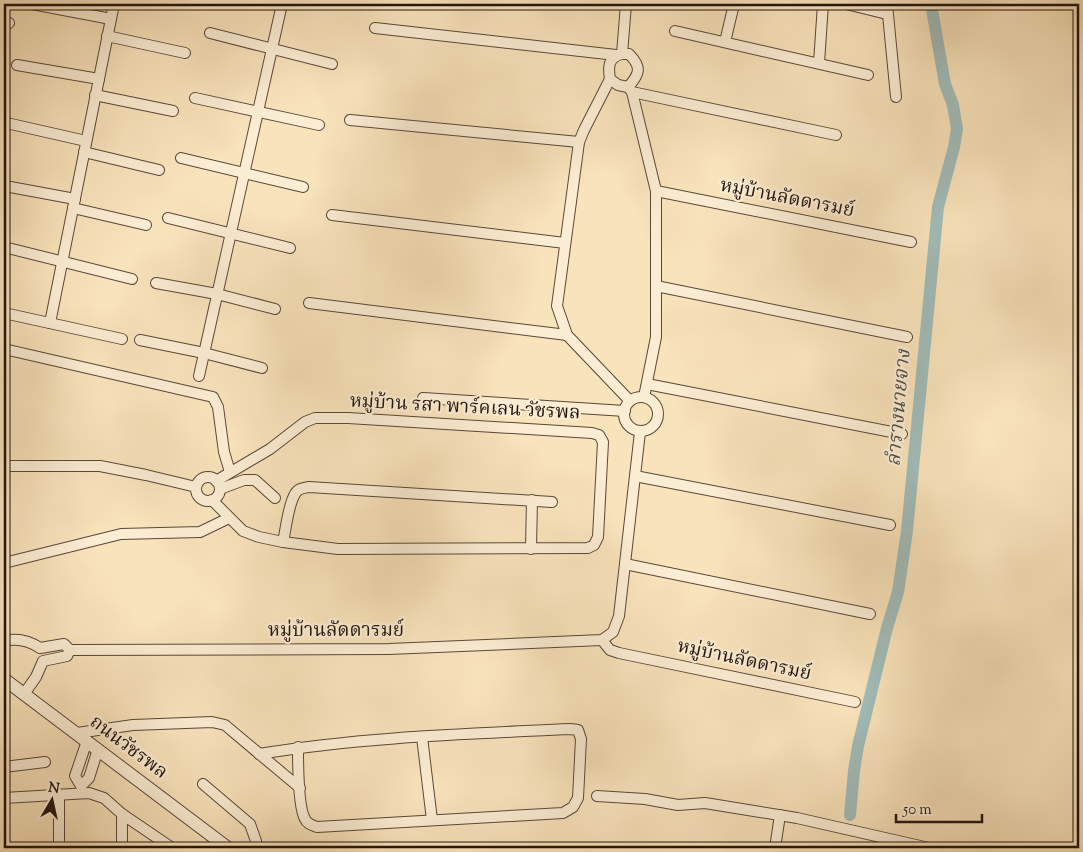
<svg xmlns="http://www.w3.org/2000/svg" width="1083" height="852" font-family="'Sorts Mill Goudy','Noto Serif Thai',serif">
<rect width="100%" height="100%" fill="#f9e3bb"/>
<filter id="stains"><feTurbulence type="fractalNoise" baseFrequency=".004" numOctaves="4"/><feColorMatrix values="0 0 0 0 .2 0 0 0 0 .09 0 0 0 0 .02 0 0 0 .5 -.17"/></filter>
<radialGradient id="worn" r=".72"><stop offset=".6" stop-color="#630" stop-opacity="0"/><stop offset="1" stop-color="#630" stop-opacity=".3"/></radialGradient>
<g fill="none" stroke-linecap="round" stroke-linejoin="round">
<!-- canal -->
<polyline stroke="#a1bcb9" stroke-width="12" points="850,815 854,771 858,746 887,628 898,592 907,531 938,207 954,147 957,129 953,105 945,84 931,4"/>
<defs>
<g id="minor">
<polyline points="32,4 111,19"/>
<polyline points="846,4 887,14"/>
<polyline points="887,4 896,97"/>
<polyline points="4,22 9,23"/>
<polyline points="375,28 616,55"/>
<polyline points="675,31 868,75"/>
<polyline points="210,33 332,64"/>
<polyline points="107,36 185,53"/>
<polyline points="725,42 734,4"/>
<path d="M622,54H629C642,67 640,74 628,87L618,85L610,79C608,67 608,57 622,54Z"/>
<polyline points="622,54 626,4"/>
<polyline points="819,63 823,4"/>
<polyline points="17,65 99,79"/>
<polyline points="610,79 584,130 579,142 557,306 567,335 630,401"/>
<polyline points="628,87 632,92 656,191 656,337 644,397"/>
<polyline points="632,92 836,135"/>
<polyline points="95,95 173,111"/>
<polyline points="195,98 319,125"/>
<polyline points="350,120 579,142"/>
<polyline points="11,124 86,141"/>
<polyline points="84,152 159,170"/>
<polyline points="181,158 303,187"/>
<polyline points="5,186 75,199"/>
<polyline points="656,191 911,242"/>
<polyline points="73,208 146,225"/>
<polyline points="332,215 565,243"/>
<polyline points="168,218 290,248"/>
<polyline points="4,247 132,279"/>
<polyline points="156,283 217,294 275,309"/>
<polyline points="656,286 907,337"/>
<polyline points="309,303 567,335"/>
<polyline points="4,313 122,339"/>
<polyline points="50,323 114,4"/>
<polyline points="140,340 204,353 262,368"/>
<polyline points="4,349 213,397 218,407 224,452 230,472"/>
<polyline points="199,376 282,4"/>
<polyline points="647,384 902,434"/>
<circle cx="641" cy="414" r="17"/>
<polyline points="423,398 625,411"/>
<polyline points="4,466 100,466 146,475 196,487"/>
<polyline points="635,476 890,525"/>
<circle cx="208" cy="489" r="12"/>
<polyline points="220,489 244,480 255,480 275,498"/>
<polyline points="212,500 243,531 259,537 283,542 338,549 588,548 594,545 598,537 603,442 599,435 592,433 348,418 315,418 305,422 270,449 216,481"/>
<path d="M283,542C286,529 288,505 295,494C298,488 304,488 309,487L552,502"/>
<polyline points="531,549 532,500"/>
<polyline points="4,563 121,534 200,532 229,518"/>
<polyline points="625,564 870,614"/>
<polyline points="602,640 610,650 619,653 855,702"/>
<path d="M4,641C17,638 28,640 40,648L64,644L70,650L389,649L602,640L613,632L619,616L640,432"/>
<polyline points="24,694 36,677 43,661 67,656 70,650"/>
<polyline points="77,733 133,725 212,722 225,725 300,788"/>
<polyline points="422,737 432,820"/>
<polyline points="87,741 75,776 81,786 89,778 98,749"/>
<path d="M259,754C361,737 466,734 570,729L578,730L581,739L578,798L573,807L563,813L317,827C312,825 307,824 305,819C298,807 298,763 298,747"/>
<polyline points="4,767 45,762"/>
<polyline points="203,784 250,824 256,841 256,848"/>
<polyline points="597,796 645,799 678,805 705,803 797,818 929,848"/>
<polyline points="4,798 89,793 104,798 122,814 172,848"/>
<polyline points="59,848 59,794"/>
<polyline points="122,848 122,814"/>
<polyline points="775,848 780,815"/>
</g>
<polyline id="tertiary" points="4,679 228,848"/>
</defs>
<!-- minor casing -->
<use href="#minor" stroke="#574838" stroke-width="12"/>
<!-- tertiary casing -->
<use href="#tertiary" stroke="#574838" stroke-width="14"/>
<!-- minor -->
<use href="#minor" stroke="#fbedd3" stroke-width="10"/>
<!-- tertiary -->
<use href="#tertiary" stroke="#fbedd3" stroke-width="12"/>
</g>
<g text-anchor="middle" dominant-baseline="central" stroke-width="4.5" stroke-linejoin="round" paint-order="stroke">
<!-- street labels -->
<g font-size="19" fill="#21140d" stroke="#fbedd3">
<text transform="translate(787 199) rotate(11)">หมู่บ้านลัดดารมย์</text>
<text transform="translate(465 408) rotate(3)">หมู่บ้าน รสา พาร์คเลน วัชรพล</text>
<text x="336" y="631">หมู่บ้านลัดดารมย์</text>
<text transform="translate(744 661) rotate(12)">หมู่บ้านลัดดารมย์</text>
<text transform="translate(128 748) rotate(37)">ถนนวัชรพล</text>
</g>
<!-- water labels -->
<g font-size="20" font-style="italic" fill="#4e4f49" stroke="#fbedd3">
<text transform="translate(900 408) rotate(-85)">ลำรางนายจาง</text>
</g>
</g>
<!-- margin -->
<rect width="1083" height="852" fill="none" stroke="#f9e3bb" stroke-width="20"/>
<rect x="5" y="5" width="1073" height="842" fill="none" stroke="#21140d" stroke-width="2.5"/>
<rect x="10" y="10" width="1063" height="832" fill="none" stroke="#21140d"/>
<!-- north arrow -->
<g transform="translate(52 800) rotate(9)" stroke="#fbedd3" stroke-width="4" paint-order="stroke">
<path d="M0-4L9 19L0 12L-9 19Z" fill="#21140d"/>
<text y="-8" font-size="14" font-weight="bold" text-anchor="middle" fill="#21140d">N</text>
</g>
<!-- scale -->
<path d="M896 814v8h86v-8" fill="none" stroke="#21140d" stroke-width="2.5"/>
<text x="903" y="814" font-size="15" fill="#21140d" stroke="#fbedd3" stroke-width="4" paint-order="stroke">50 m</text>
<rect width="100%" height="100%" filter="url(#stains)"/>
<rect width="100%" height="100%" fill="url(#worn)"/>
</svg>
